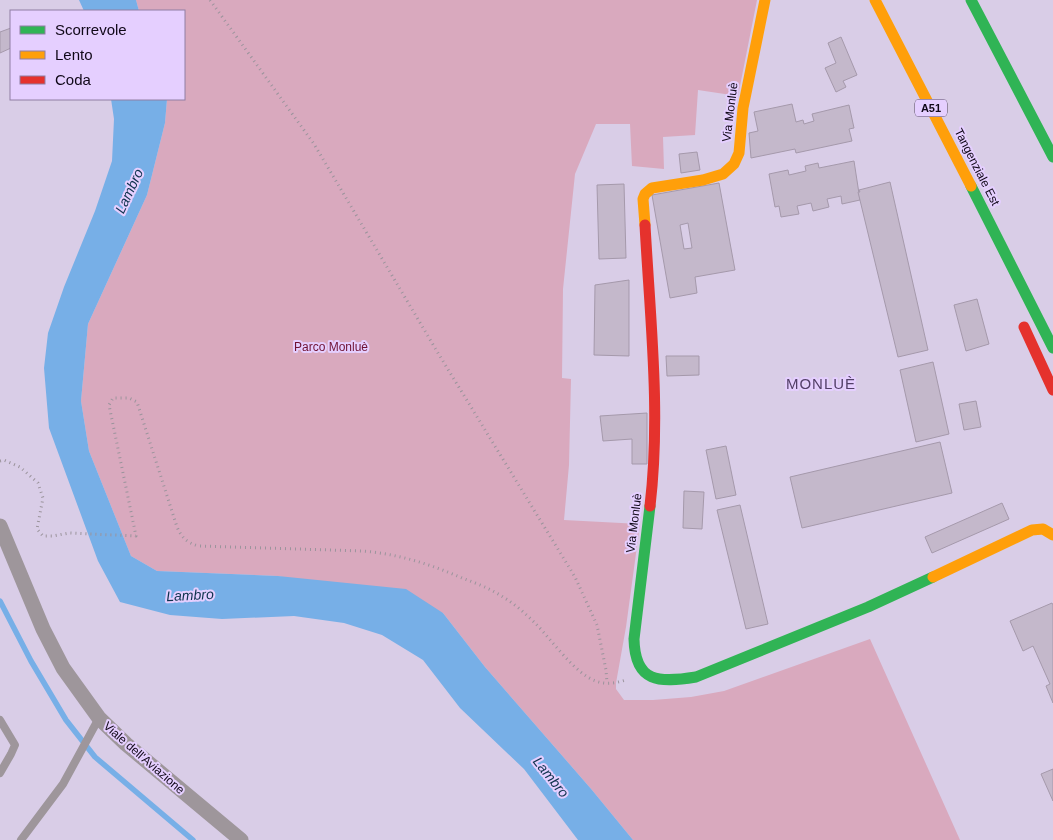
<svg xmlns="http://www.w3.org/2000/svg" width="1053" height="840" font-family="Helvetica,sans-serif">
<rect width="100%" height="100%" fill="#d9cde7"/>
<!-- green -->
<polygon fill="#d9a9be" points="136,0 757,0 738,96 698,90 695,135 663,137 664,169 632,166 630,124 596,124 575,174 563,289 562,378 571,379 569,465 564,520 640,524 626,627 616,683 616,689 624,700 653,700 691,697 724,691 870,639 960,840 633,840 592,790 485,667 443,613 278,576 157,571 131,556 89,451 81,401 88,324 147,195 165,123 167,99 184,99 184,11 139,11"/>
<!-- water -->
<g fill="#77afe7">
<polygon points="79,0 136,0 139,11 84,11"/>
<polygon points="111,99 167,99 165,123 147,195 88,324 81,401 89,451 131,556 157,571 278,576 406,589 443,613 485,667 592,790 633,840 578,840 524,769 460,708 423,660 382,635 344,623 294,616 222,619 170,615 120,602 98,561 49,428 44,368 48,333 64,287 95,211 112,161 114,119"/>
</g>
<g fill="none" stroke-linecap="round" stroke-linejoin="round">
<!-- stream -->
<polyline stroke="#77afe7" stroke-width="5.5" points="0,601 31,661 66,720 95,757 193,840"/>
</g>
<!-- building -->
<g fill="#c4b8cb" stroke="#a599ab" fill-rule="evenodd">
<polygon points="11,28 11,48 0,53 0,32"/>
<polygon points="841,37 857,75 843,81 846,87 836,92 825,68 836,63 828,43"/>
<polygon points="792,104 796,122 803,120 804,124 814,121 812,114 849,105 854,128 849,129 852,141 796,153 795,149 751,158 749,133 758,131 754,112"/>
<polygon points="697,152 700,170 681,173 679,154"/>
<polygon points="854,161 860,200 842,204 841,196 827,199 829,207 813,211 811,203 797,206 799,214 781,217 779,206 775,207 769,174 788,170 789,175 806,171 805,166 818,163 819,168"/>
<polygon points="890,182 928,350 898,357 858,192 860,192 859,190"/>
<path d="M719,183L735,270L695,277L697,293L670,298L652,195ZM688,223L692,248L684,249L680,225Z"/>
<polygon points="624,184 626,258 599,259 597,185"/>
<polygon points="629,280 629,356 594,355 595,285"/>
<polygon points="977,299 989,344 966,351 954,305"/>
<polygon points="666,356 699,356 699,375 667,376"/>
<polygon points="933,362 949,434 916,442 900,370"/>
<polygon points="976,401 981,427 964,430 959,404"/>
<polygon points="647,413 647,464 632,464 632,439 603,441 600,416"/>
<polygon points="940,442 952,493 802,528 790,477"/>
<polygon points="726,446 736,495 716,499 706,450"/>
<polygon points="684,491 704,492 702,529 683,528"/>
<polygon points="1002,503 1009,519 932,553 925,537"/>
<polygon points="740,505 768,624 746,629 717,510"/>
<polygon points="1052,603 1053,605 1053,703 1046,686 1050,684 1033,646 1023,651 1010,621"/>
<polygon points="1053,769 1053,801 1041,774"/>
</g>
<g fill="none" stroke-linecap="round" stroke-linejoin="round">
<!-- path -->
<g stroke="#9b949c" stroke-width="3" stroke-dasharray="1 4" stroke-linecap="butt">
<polyline points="210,0 314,144 438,353 575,577 597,625 606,670 607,683"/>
<path d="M0,461L4,460L20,467L38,483L43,498L37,529L43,536H53L69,533L136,536L109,405L113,398H129L137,402L177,527C182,538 187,543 199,546L363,551C398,554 430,564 462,578C476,583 491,589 503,597C515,604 526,614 536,624C551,639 576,675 596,681C606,685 616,683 626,680"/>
</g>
<!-- lane -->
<g stroke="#9e969b" stroke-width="8">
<polyline points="0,720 15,745 11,754 0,773"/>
<polyline points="21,840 63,784 99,718"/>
</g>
<!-- street -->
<polyline stroke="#9e969b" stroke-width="15" points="0,526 43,629 63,668 99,718 126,744 241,840"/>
<!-- fast -->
<g stroke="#30b455" stroke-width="11">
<polyline points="971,0 1053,157"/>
<polyline points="971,186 1053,348"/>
<path d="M650,506L634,639C635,683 659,683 696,677L868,607L933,577"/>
</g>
<!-- slow -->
<g stroke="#ff9f0a" stroke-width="11">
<polyline points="875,0 971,186"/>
<polyline points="645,225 643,199 645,194 652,188 703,180 723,174 734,164 739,153 743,108 765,0"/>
<polyline points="933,577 1032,530 1043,529 1053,535"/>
</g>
<!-- jam -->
<g stroke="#e5322d" stroke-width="11">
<path d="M645,225C650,318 661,413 650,506"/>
<polyline points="1024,327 1053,390"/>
</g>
</g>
<g text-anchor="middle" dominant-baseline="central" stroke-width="4" stroke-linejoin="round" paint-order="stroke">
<!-- shield labels -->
<rect fill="#e5cfff" stroke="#50445d" stroke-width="1" x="915" y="99.5" width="32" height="17" rx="4"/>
<g font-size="11" font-weight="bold" fill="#100818">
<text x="931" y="108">A51</text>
</g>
<!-- street labels -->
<g font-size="12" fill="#100818" stroke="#e5cfff">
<text transform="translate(730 112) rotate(-83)">Via Monluè</text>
<text transform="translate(977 167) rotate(63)">Tangenziale Est</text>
<text transform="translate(634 523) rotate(-83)">Via Monluè</text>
<text transform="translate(144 758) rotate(41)">Viale dell'Aviazione</text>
</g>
<!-- park labels -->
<g font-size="12" fill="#6f1133" stroke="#e5cfff">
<text x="331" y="347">Parco Monluè</text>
</g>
<!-- water labels -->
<g font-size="14" font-style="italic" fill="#0e324d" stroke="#e5cfff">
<text transform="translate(129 191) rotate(-65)">Lambro</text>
<text transform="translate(190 595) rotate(-3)">Lambro</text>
<text transform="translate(551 777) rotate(51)">Lambro</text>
</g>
<!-- quarter labels -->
<g font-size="15" letter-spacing="1" fill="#523f67" stroke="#e5cfff">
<text x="821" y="383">MONLUÈ</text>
</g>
</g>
<!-- legend -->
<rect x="10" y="10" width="175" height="90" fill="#e5cfff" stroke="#907fa3"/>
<rect x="20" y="26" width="25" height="8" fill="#30b455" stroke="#907fa3"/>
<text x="55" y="35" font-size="15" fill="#100818">Scorrevole</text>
<rect x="20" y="51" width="25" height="8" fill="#ff9f0a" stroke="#907fa3"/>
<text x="55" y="60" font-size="15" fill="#100818">Lento</text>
<rect x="20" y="76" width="25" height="8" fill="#e5322d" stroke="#907fa3"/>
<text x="55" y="85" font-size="15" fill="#100818">Coda</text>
</svg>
